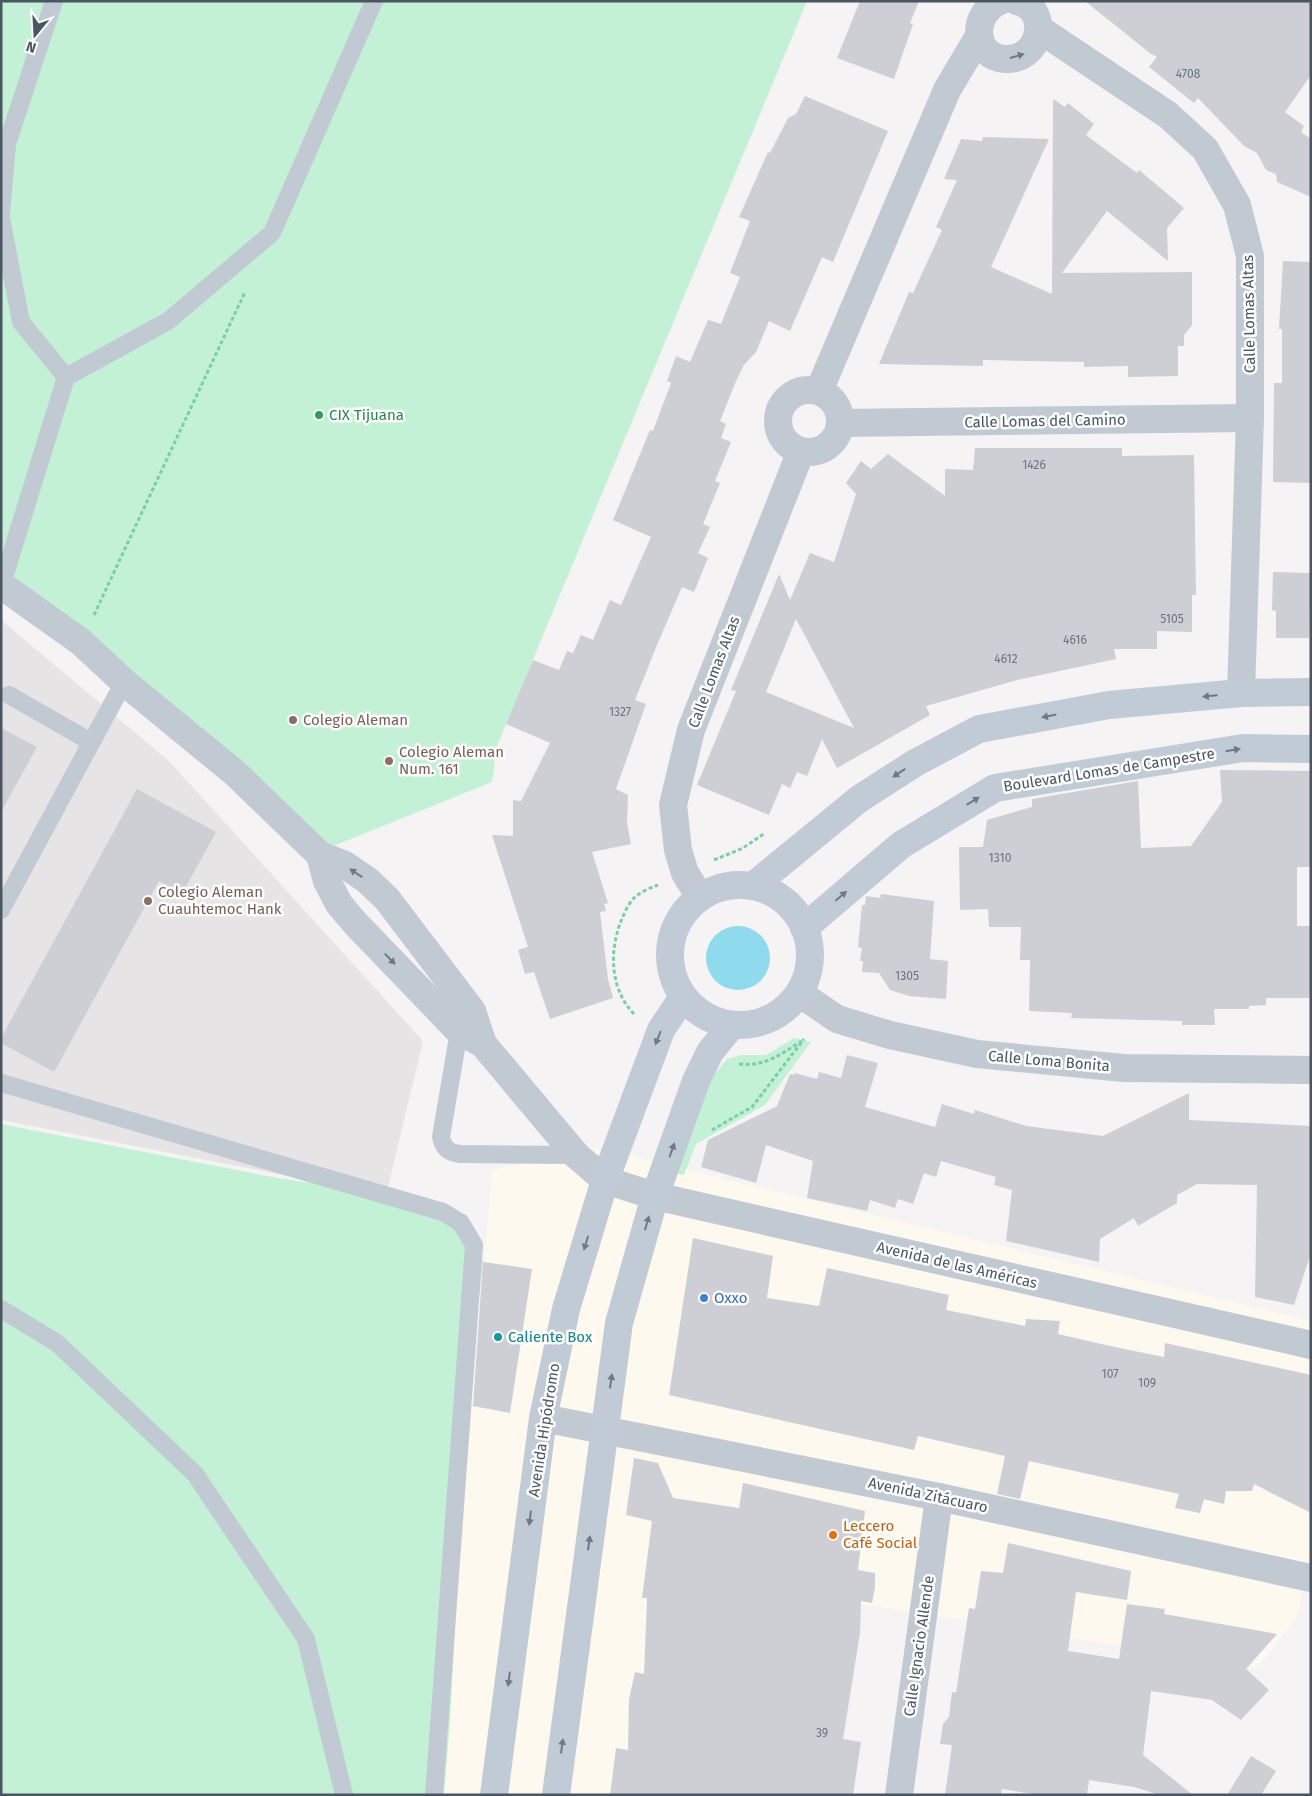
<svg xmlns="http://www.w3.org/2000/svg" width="1312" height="1796" font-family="'Fira Sans',sans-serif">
<rect width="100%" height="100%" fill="#f5f3f3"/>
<!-- commercial -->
<polygon fill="#fdf9ef" points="594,1147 1311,1321 1311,1551 1297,1616 1257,1668 717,1580 685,1795 439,1795 492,1170"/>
<!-- education -->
<polygon fill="#e6e4e5" points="1,620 169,761 423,1041 386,1195 1,1120"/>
<!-- green -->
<g fill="#c3f1d5">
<polygon points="1,1 807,1 497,746 492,782 316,853 1,577"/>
<polygon points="794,1038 811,1042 765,1105 696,1144 684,1175 672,1173 713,1076 727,1059 741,1055 766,1055"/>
<polygon points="1,1124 272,1177 386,1195 467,1215 483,1262 467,1405 450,1721 444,1795 1,1795"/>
</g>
<!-- water -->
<circle fill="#90daee" cx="738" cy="958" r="32"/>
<!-- building -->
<g fill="#cdcfd5" fill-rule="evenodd">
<polygon points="860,1 919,1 910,23 913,24 894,79 837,58"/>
<polygon points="1085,1 1311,1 1311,75 1285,112 1304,126 1301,132 1311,139 1311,197 1277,182 1276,174 1266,170 1257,153 1244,146 1198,98 1194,103 1149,67 1157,57 1151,54"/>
<polygon points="805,96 888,131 833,262 822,257 790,331 769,321 756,352 744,365 736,381 720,421 726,424 721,438 731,442 715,481 720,483 703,524 710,527 698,553 708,558 694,592 682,587 657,645 635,700 646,704 616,789 628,795 627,823 631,844 592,852 608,903 604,904 606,911 600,912 608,979 613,998 550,1019 534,972 525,974 518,950 528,947 492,835 513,836 513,800 521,801 550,743 506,724 533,660 559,670 567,651 573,653 581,635 593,640 610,600 621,605 651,537 613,520 650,430 653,431 671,383 667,381 676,356 690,362 708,320 721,324 740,277 730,273 750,221 739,217 768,152 770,153 788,118 796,114"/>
<polygon points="1053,99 1065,107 1068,103 1094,124 1086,135 1137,173 1139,170 1184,208 1167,228 1168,261 1107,211 1062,273 1192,272 1192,325 1184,335 1184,346 1178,346 1178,376 1128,377 1128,366 1084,367 1084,362 983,360 983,366 879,364 909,292 913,293 942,230 936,227 957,180 944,179 961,139 982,141 983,137 1049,139 991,267 1052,294"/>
<polygon points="1283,261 1311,262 1311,483 1273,482 1274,383 1282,383 1282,329 1279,329"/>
<path d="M975,448H1122V456L1194,455L1196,595H1192V632L1157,631V649H1114L1116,659L1017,680L926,706L930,715L837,768L822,739L807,776L797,772L790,788L782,784L769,815L697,785L736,691L731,690L779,574L790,600L810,553L834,562L856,494L846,483L861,461L871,469L888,454L945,496V469L973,470ZM796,619L854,728L766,692Z"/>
<polygon points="1273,572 1311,573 1309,638 1276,638 1276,611 1272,610"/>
<polygon points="1,728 37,747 1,812"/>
<polygon points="1220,770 1311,771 1311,867 1297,867 1297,926 1311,926 1311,998 1266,998 1266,1005 1249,1006 1249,1009 1214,1009 1215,1025 1182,1025 1182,1021 1071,1018 1072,1013 1029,1011 1030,960 1020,960 1021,927 989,927 988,909 960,910 959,847 983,847 987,820 1032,807 1032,799 1138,781 1141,848 1191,846 1222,802"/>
<polygon points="137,789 216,832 182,894 159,881 54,1072 1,1043 1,1038"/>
<polygon points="881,894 934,901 930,959 948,961 946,999 909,996 890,990 879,973 862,972 863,961 860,961 862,948 858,947 862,905 865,905 866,896 880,898"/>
<polygon points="847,1055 878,1063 865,1107 935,1127 942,1104 974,1114 975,1110 1026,1126 1103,1136 1189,1093 1189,1120 1311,1126 1311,1253 1294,1305 1255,1297 1257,1185 1197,1184 1177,1195 1177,1203 1138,1226 1134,1218 1100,1239 1099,1262 1006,1241 1012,1190 994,1185 996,1177 941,1161 936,1177 924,1173 913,1204 898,1199 895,1208 870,1200 867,1211 807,1198 813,1161 766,1145 756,1183 701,1167 708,1140 777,1106 790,1074 794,1075 795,1073 817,1079 819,1072 841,1078"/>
<polygon points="693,1238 773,1256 767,1298 819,1306 827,1268 949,1295 946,1310 1025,1326 1026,1319 1060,1321 1058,1334 1110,1346 1164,1357 1165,1343 1311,1375 1311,1513 1254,1484 1252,1491 1226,1491 1224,1504 1204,1499 1200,1513 1175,1508 1179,1494 1029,1461 1020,1499 997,1494 1005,1456 918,1436 914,1450 669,1395"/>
<polygon points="483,1262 532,1269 510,1413 473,1406"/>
<polygon points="634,1458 658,1463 673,1498 739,1508 743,1483 865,1511 858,1570 875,1573 875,1587 872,1603 861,1601 860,1633 843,1739 861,1742 853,1795 610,1795 616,1748 628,1750 629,1699 635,1672 644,1674 647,1598 642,1598 652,1521 626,1515"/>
<polygon points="1008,1543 1131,1571 1127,1600 1076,1592 1068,1651 1119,1659 1127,1604 1165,1609 1164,1614 1277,1634 1246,1669 1269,1690 1241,1720 1212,1700 1151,1691 1143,1755 1193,1795 1160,1795 1134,1787 1089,1780 1087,1795 1040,1795 1002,1789 1001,1795 945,1795 952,1745 940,1744 943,1724 949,1717 952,1692 956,1693 969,1608 975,1609 981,1571 1003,1573"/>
<polygon points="1251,1756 1276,1771 1261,1795 1227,1795"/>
</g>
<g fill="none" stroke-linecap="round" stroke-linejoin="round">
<!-- path -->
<g stroke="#7ad0a6" stroke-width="3" stroke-dasharray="4 2.5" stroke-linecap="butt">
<polyline points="94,615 245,292"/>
<polyline points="714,860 743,848 765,833"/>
<path d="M634,1014C610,989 609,952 621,921C624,914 628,904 634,898C640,892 650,888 658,885"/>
<path d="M739,1064C765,1067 781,1054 802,1041"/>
<polyline points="712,1130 752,1107 804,1039"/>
</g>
<!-- service -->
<g stroke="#c1cad2" stroke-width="18">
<polyline points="1,215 7,144 54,1"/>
<polyline points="1,218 21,322 66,377 1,587"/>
<polyline points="66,377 168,321 272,233 374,1"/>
<polyline points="9,695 91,742"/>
<polyline points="1,910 124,682"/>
<path d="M459,1031L441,1137C444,1149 448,1152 460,1154L576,1155"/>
<polyline points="1,1083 443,1212 461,1223 474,1245 434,1795"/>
<polyline points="1,1309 57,1343 195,1474 306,1639 344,1795"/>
</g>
<!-- minor -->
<g stroke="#c1cad2" stroke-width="28">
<path d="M1000,1C970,14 973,57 1005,59C1042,61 1051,8 1017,1"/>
<polyline points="1039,29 1168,115 1205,149 1237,205 1250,256 1250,418 1241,693"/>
<circle cx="809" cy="421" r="31"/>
<polyline points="819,391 947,90 979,36"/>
<polyline points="841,423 1250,418"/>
<polyline points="1,585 81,642 124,682 235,773 320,855 345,865 367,880 387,899 472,1011 483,1044 576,1155 605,1180 655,1196 1311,1345"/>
<polyline points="320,855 327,881 339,904 356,924 459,1031 483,1044"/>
<polyline points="700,897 685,873 678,850 673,805 691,730 801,451"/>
<polyline points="799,993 837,1019 890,1035 977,1054 1124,1068 1311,1070"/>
<polyline points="899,1795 939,1497"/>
</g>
<!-- tertiary -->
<polyline stroke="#c1cad2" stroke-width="28" points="543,1418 939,1497 1311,1578"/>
<!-- secondary -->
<g stroke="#c1cbd6" stroke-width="28">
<circle cx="740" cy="955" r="70"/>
<polyline points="753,886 859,799 915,763 979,729 1109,705 1241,693 1311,692"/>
<polyline points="804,928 901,845 995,788 1243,748 1311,749"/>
<polyline points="494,1795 543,1418 566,1309 605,1180 661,1030 683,997"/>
<polyline points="556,1795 619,1323 655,1196 696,1081 710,1052 732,1025"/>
</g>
</g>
<!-- one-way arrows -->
<defs><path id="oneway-solid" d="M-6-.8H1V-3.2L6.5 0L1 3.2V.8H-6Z" transform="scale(1.25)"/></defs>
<g fill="#6e7983">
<use href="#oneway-solid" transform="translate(1017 56) rotate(-16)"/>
<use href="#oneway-solid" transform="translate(356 873) rotate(-147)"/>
<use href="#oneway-solid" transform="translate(390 959) rotate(46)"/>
</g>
<g fill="#6e7984">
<use href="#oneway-solid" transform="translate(1210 696) rotate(175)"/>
<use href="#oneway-solid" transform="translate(1049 716) rotate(169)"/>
<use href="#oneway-solid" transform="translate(1233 750) rotate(-9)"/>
<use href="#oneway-solid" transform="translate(899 773) rotate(147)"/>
<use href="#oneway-solid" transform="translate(973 801) rotate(-31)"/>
<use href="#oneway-solid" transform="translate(841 896) rotate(-41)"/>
<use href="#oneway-solid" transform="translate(658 1038) rotate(111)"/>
<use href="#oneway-solid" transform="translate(672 1150) rotate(-70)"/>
<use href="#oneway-solid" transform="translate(647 1223) rotate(-74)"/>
<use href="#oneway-solid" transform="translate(586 1243) rotate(107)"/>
<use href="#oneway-solid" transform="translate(611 1381) rotate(-82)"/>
<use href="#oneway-solid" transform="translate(530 1518) rotate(97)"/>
<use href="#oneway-solid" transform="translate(589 1543) rotate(-82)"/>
<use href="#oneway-solid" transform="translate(509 1679) rotate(97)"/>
<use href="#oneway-solid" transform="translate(562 1746) rotate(-82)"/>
</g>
<!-- markers -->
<circle fill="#2e9e5b" stroke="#fff" stroke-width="2" cx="319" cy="415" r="5"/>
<g fill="#8d6e63" stroke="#fff" stroke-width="2">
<circle cx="293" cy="720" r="5"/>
<circle cx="389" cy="761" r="5"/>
<circle cx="148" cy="901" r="5"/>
</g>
<circle fill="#3f7fe0" stroke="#fff" stroke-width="2" cx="704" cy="1298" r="5"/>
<circle fill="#0f9aa8" stroke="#fff" stroke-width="2" cx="498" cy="1337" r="5"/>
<circle fill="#e8710a" stroke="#fff" stroke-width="2" cx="833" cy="1535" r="5"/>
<g text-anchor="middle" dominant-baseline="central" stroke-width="5" stroke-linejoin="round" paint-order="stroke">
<!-- number labels -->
<g font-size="12" fill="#6b747e">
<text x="1188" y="74">4708</text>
<text x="1034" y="465">1426</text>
<text x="1172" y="619">5105</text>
<text x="1075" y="640">4616</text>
<text x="1006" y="659">4612</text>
<text x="620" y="712">1327</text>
<text x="1000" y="858">1310</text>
<text x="907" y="976">1305</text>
<text x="1110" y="1374">107</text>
<text x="1147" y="1383">109</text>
<text x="822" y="1733">39</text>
</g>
<!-- street labels -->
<g font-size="15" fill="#4a5661" stroke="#fff">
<text transform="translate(1249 314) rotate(-91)">Calle Lomas Altas</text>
<text transform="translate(1045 421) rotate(-1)">Calle Lomas del Camino</text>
<text transform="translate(714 672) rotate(-69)">Calle Lomas Altas</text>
<text transform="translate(1109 770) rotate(-9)">Boulevard Lomas de Campestre</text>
<text transform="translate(1049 1061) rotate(5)">Calle Loma Bonita</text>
<text transform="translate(957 1265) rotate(13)">Avenida de las Américas</text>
<text transform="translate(544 1430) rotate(-81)">Avenida Hipódromo</text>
<text transform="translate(928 1495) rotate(12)">Avenida Zitácuaro</text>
<text transform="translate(919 1646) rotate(-82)">Calle Ignacio Allende</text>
</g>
<!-- leisure labels -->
<g font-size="15" fill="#27864d" stroke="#fff" text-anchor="start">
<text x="329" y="415">CIX Tijuana</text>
</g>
<!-- education labels -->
<g font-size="15" fill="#785e54" stroke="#fff" text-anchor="start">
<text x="303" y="720">Colegio Aleman</text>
<text x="399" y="752">Colegio Aleman<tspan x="399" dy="17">Num. 161</tspan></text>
<text x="158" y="892">Colegio Aleman<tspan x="158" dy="17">Cuauhtemoc Hank</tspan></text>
</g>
<!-- shop labels -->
<g font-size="15" fill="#366cbe" stroke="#fff" text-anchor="start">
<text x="714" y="1298">Oxxo</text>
</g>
<!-- culture labels -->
<g font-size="15" fill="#0d838f" stroke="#fff" text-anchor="start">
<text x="508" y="1337">Caliente Box</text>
</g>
<!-- food labels -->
<g font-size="15" fill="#c56008" stroke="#fff" text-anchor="start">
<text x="843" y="1526">Leccero<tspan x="843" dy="17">Café Social</tspan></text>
</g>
</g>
<!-- border -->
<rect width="1312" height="1796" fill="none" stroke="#4a5661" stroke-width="5"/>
<!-- north arrow -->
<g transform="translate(35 35) rotate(198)" stroke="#ffffff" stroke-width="4" paint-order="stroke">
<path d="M0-4L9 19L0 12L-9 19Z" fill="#4a5661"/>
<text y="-8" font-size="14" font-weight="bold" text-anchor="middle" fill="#4a5661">N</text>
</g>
</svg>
